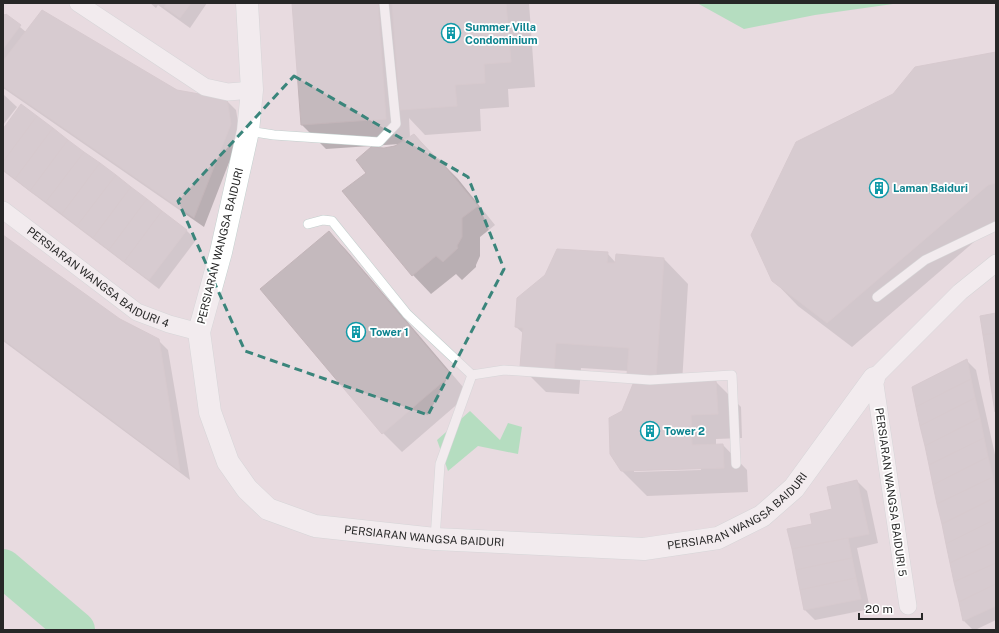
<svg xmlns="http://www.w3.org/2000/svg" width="999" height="633" font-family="'Public Sans',sans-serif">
<rect width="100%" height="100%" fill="#e8dbe0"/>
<!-- water -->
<g fill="#79df9a">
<polygon points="697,3 900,3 815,15 744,29"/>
<polygon points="470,411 500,440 508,423 522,427 518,454 478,446 448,471 437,440"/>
</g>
<!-- shadow -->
<g fill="#0003" fill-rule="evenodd">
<polygon points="150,3 207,3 190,28 158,5 156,8"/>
<polygon points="293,3 529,3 535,87 508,89 509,107 480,109 481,131 425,135 409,118 410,138 414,135 458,179 495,225 480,237 480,256 476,265 476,267 462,280 456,274 431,294 413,275 343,191 367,174 384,149 400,144 326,149 302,125"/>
<polygon points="3,13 26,32 176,90 226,100 236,110 240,134 204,227 3,88"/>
<polygon points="996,53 996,223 852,347 798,306 773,280 893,95"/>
<polygon points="3,94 17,107 3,125"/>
<polygon points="3,131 186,230 196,240 159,289 3,171"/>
<polygon points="329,232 347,251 469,394 402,452 383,433"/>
<polygon points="3,236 119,320 158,340 168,350 190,480 3,341"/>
<path d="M607,253L616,263L664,259L688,284L682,383L716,382L741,407L742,438L716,439V445H723L747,470L748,492L647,496L622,471L623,412L639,385L628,374L629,371L581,368L579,394L546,392L521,367L524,334L516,327ZM701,468V470L634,472V470Z"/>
<polygon points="966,360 976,370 996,459 996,620 975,630 973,630 964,621 913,387"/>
<polygon points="857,481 867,491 878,543 857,548 870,609 815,620 805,610 789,530 813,525 833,510"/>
</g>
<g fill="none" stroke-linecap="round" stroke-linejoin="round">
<!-- river -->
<polyline stroke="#79df9a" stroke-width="38" points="3,568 76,630"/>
</g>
<!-- building -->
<g fill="#c4b9bd" stroke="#c3b5b9">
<polygon points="167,3 191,3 180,18 164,7"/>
<polygon points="292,3 378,3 386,119 301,125"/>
<polygon points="392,3 506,3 511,62 484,64 485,83 455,85 457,106 400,110"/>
<polygon points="42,10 177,90 227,99 231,124 194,218 3,86 3,61"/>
<polygon points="6,14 21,25 3,49 3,17"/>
<polygon points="996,52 996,183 988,185 827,323 772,281 751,235 796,142 893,94 915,67"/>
<polygon points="21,104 37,116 3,162 3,129"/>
<polygon points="37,116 53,128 15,179 3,170 3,162"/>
<polygon points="53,128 68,140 30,191 15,179"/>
<polygon points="414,134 435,158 439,159 478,206 462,218 462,237 457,246 458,248 443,262 436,256 412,276 342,191 366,173 356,160 371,147 384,148 395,146"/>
<polygon points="68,140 84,152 46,202 30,191"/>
<polygon points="84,152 100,163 62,214 46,202"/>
<polygon points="100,163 116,175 77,226 62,214"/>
<polygon points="116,175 131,187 93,238 77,226"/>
<polygon points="131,187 147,199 109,250 93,238"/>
<polygon points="147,199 162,211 124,262 109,250"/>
<polygon points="162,211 187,230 149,280 124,262"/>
<polygon points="329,231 451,375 382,434 260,289"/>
<polygon points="3,235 120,319 159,339 180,471 3,339"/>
<polygon points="557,249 608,252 607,263 615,263 616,254 664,258 656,377 627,375 629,348 556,343 554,370 520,367 523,328 515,327 517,298 545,275"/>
<polygon points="996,313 996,333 983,335 980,316"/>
<polygon points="996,333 996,353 986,354 983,335"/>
<polygon points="996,353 996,373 989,374 986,354"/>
<polygon points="967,359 971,379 916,407 912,387"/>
<polygon points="996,373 996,392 992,393 989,374"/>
<polygon points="971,379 975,398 920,426 916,407"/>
<polygon points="716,381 718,414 691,415 692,445 723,444 724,468 621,471 610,454 609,418 622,411 633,384"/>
<polygon points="996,392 996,412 995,412 992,393"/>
<polygon points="975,398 980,418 925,446 920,426"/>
<polygon points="980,418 984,438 929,465 925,446"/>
<polygon points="984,438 988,457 933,485 929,465"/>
<polygon points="988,457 993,477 937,504 933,485"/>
<polygon points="993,477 996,497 942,524 937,504"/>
<polygon points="857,480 869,534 792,549 787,529 812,524 810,514 832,509 827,487"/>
<polygon points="996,497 996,519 946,544 942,524"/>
<polygon points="996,519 996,541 950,563 946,544"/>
<polygon points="848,538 852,558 796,570 792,549"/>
<polygon points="996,541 996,563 954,582 950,563"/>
<polygon points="852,558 856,578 800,590 796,570"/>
<polygon points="996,563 996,584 959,602 954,582"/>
<polygon points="856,578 861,599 804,610 800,590"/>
<polygon points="996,584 996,606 963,621 959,602"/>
</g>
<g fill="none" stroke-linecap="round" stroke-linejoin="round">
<defs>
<g id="lane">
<polyline points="248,131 274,135 379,142 396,124 384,3"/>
<polyline points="308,224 323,220 332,221 407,314 472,375 504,370 650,380 732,375 736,464"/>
<polyline points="877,297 925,260 996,226"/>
<polyline points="435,539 440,464 472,375"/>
</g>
<g id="street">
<polyline points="78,3 205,87 228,92 252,90"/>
<path id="s1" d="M3,210L137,312L169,324L199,332"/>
<polyline points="908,606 874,378 960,292 996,263"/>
</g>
<g id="secondary">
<path id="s2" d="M247,3L252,90L248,131L221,252L199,332L210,412L228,462L247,489L268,509L315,526L435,539L644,549L718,538L762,516L794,488L874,378"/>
</g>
</defs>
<!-- lane casing -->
<use href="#lane" stroke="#c2d0ce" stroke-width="10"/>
<!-- street casing -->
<use href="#street" stroke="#c2d0ce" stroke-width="18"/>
<!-- secondary casing -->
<use href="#secondary" stroke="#c2d0ce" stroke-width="23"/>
<!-- lane -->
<use href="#lane" stroke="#fff" stroke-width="9"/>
<!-- street -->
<use href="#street" stroke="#fff" stroke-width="17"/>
<!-- secondary -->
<use href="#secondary" stroke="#fff" stroke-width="22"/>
</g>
<!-- marked area -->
<path d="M0 0H999V633H0ZM294,76L468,177L504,269L428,415L245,351L178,201Z" fill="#e8dbe0" fill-opacity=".55" fill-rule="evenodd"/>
<path fill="none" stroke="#3a857b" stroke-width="3" stroke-dasharray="8 5" stroke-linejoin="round" d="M294,76L468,177L504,269L428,415L245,351L178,201Z"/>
<!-- icons -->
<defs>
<symbol id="building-ring" viewBox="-11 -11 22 22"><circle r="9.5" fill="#fff" stroke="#0f9aa8" stroke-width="1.5"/><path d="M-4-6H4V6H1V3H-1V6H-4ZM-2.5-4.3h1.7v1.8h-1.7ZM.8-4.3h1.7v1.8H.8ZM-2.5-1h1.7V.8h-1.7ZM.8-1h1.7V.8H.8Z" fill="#0f9aa8"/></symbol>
</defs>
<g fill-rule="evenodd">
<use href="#building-ring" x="440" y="22" width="22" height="22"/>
<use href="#building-ring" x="868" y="177" width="22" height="22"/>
<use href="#building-ring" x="345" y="321" width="22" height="22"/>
<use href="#building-ring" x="639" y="420" width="22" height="22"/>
</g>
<g text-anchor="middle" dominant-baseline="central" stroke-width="3.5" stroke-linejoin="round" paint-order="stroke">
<!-- culture labels -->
<g font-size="11" font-weight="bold" fill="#0d838f" stroke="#fff" text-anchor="start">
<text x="465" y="27">Summer Villa<tspan x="465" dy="13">Condominium</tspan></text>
<text x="893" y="188">Laman Baiduri</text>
<text x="370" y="332">Tower 1</text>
<text x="664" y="431">Tower 2</text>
</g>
<!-- street labels -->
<g font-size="11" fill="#272727" stroke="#fff">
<text transform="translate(220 246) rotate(-76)">PERSIARAN WANGSA BAIDURI</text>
<text stroke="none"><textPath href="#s1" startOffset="117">PERSIARAN WANGSA BAIDURI 4</textPath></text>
<text transform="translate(891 492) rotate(82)">PERSIARAN WANGSA BAIDURI 5</text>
<text stroke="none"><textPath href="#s2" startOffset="1015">PERSIARAN WANGSA BAIDURI</textPath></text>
<text stroke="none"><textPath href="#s2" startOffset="691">PERSIARAN WANGSA BAIDURI</textPath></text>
</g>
</g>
<!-- border -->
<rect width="999" height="633" fill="none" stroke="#272727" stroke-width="8"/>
<!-- scale -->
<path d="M859 613v6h63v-6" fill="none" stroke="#272727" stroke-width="2"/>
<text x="865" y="613" font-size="12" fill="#272727" stroke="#ffffff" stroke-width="3" paint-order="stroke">20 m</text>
</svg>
